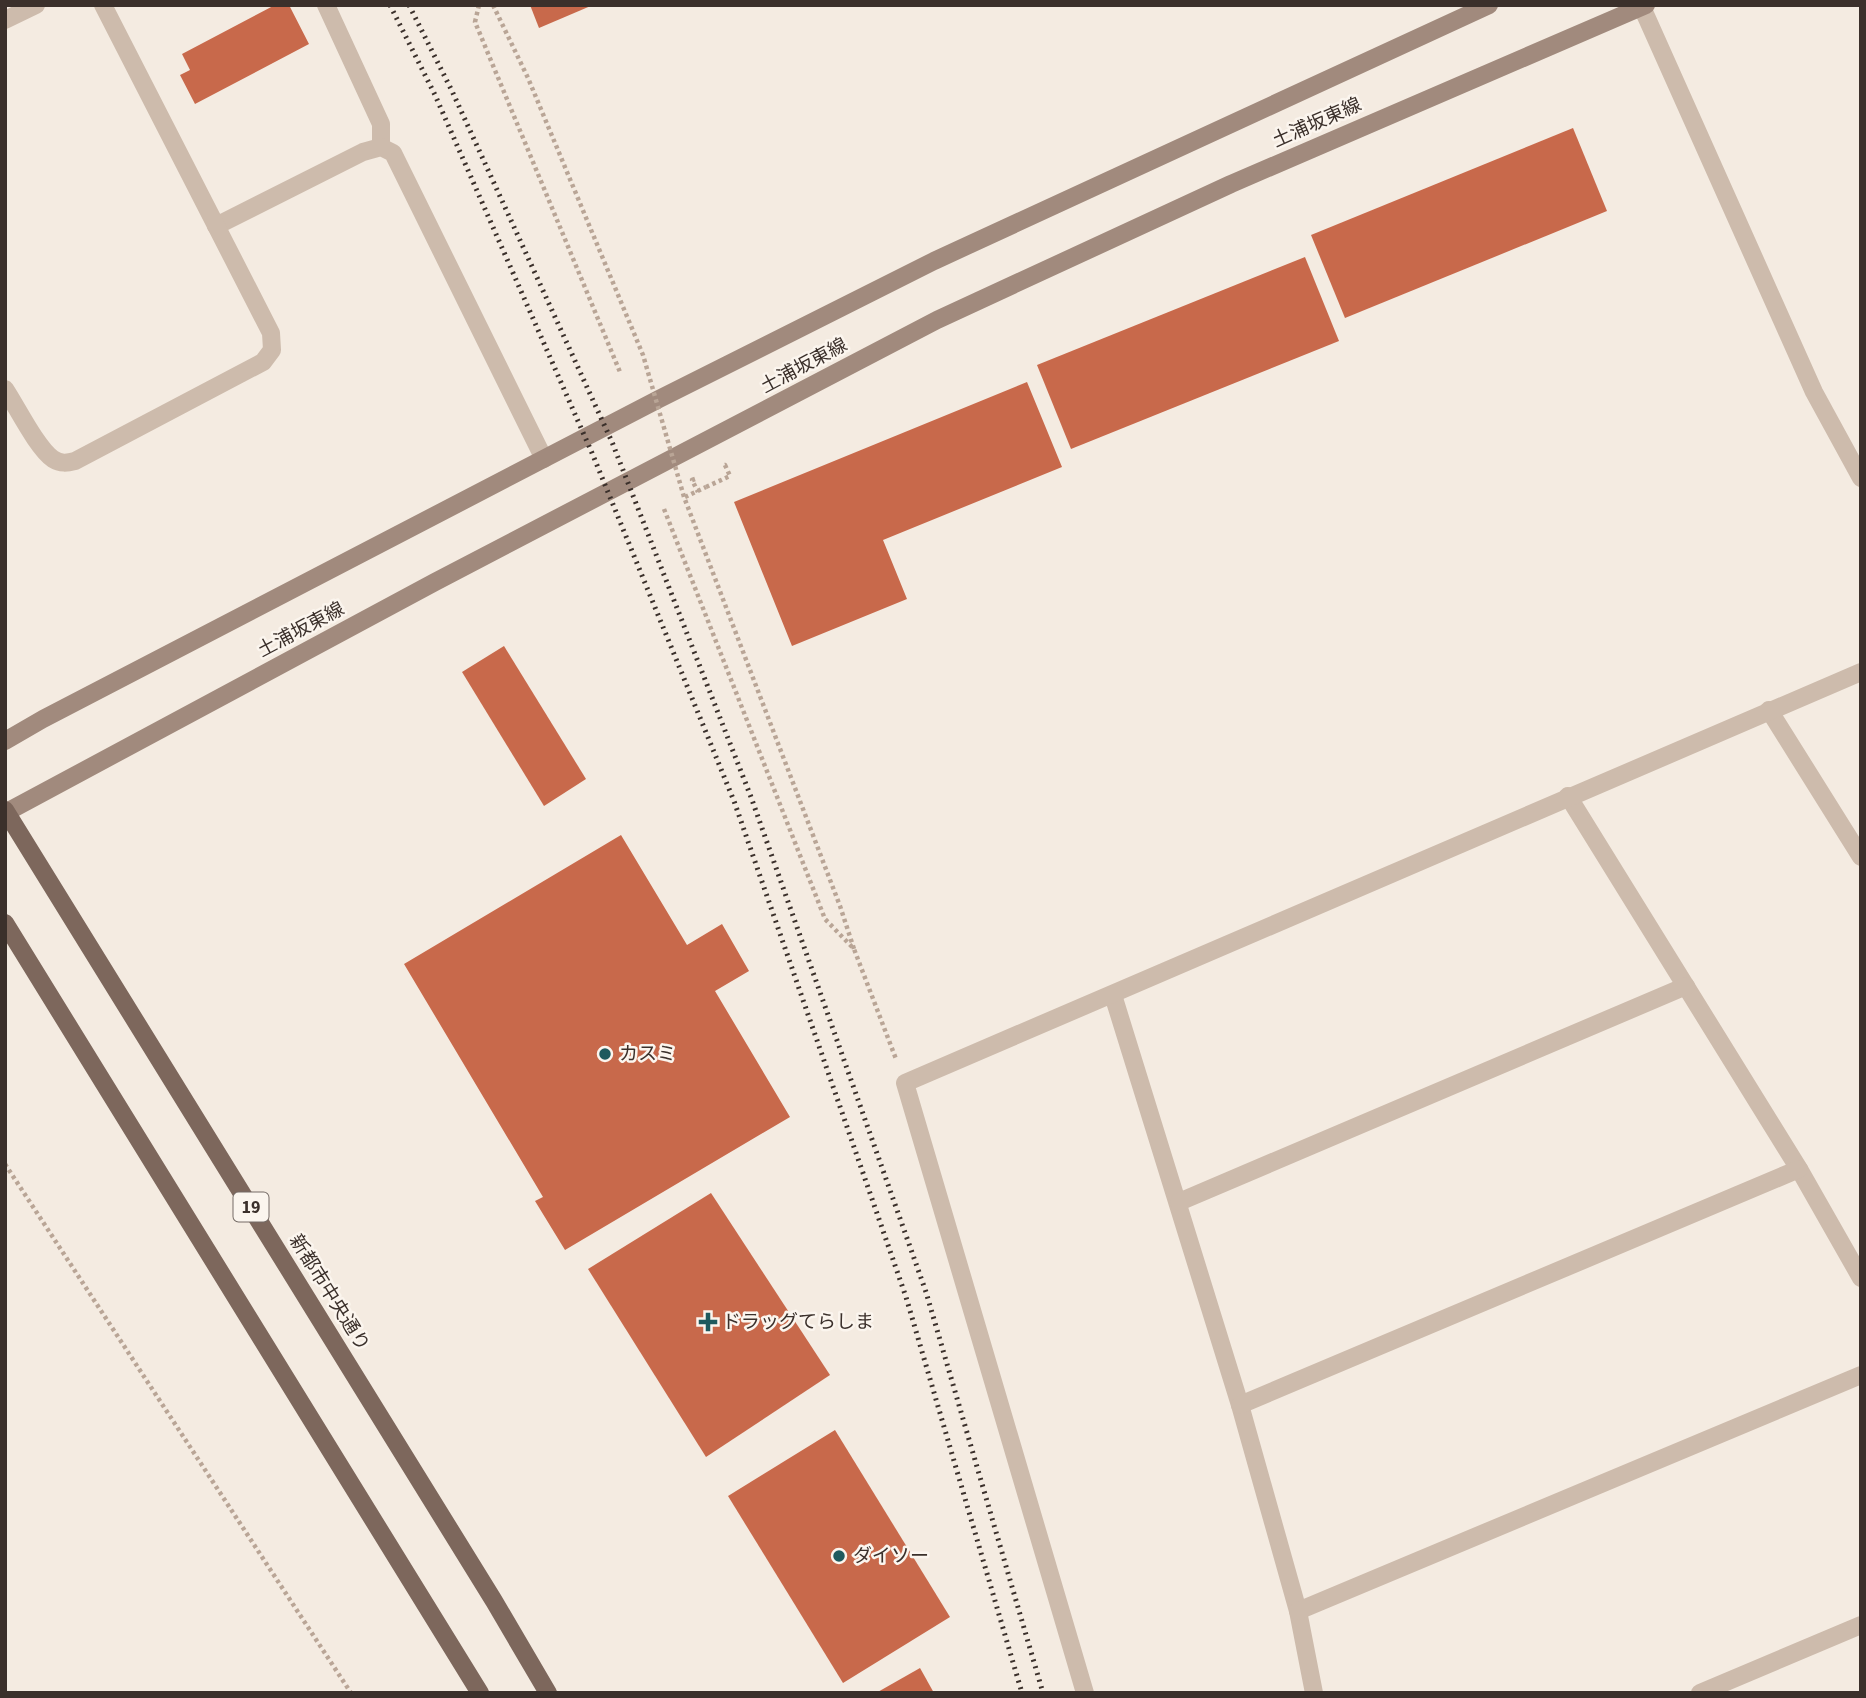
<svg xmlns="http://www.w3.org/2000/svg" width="1866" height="1698" font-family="'Source Sans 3','Noto Sans JP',sans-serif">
<rect width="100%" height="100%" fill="#f4ebe1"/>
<!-- building -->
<g fill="#c8694b">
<polygon points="275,5 289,5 309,44 195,104 180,75 190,70 182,54"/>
<polygon points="530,5 593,5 539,28"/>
<polygon points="1573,128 1607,211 1345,318 1311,235"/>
<polygon points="1305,257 1339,341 1071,449 1037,365"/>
<polygon points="1027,382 1062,467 883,540 907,599 792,646 734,502"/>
<polygon points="504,646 586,779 544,806 462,672"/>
<polygon points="621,835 687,945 722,924 749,971 715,991 790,1117 565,1250 535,1201 543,1197 404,964"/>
<polygon points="711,1193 830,1375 706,1457 588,1269"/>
<polygon points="835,1430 950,1617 843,1683 728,1496"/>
<polygon points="920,1668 934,1693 876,1693"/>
</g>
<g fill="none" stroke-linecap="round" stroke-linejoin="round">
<!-- path -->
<g stroke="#b9a596" stroke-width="4.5" stroke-dasharray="3.5 3.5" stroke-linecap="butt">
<polyline points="479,5 475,22 620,372"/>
<polyline points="695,479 692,480 698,492"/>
<polyline points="706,487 730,476 725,465 722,466"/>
<polyline points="664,509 825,919 854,949 896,1059"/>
<polyline points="5,1164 351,1693"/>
</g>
<!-- pedestrian -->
<g stroke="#cdbbac" stroke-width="18">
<polyline points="326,5 381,124 381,147"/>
<polyline points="5,20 36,5"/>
</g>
<!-- minor -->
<g stroke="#cdbbac" stroke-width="18">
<polyline points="216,226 363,152 381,147 393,153 544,459"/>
<path d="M5,389C17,407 37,448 53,459C61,464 67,463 75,461L263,362L272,350L271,333L103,5"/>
<polyline points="1769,710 1861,857"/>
<polyline points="1568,796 1799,1169 1861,1278"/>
<polyline points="1113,995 1240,1405 1298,1611 1314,1693"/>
<polyline points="1179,1202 1686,986"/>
<polyline points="1240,1405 1799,1169"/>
<polyline points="1298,1611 1861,1375"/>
<polyline points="1085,1693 905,1083 1861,672"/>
<polyline points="1700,1693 1861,1625"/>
</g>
<!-- tertiary -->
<polyline stroke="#cdbbac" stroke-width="18" points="1641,5 1814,392 1861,478"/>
<!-- secondary -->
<g stroke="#a18a7d" stroke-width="18">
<polyline points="5,741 43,719 659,399 934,261 1489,5"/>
<polyline points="5,813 435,582 937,320 1231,184 1646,5"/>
</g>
<!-- primary -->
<g stroke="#7d675c" stroke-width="18">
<polyline points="5,810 494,1601 548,1693"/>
<polyline points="5,923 480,1693"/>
</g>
<!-- rail -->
<g stroke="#3b302b" stroke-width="5" stroke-dasharray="2 5" stroke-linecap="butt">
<polyline points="390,5 435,95 592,453 734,801 906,1297 1022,1693"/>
<polyline points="409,5 452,91 612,442 751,797 926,1292 1043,1693"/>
</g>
<!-- path-bridge -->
<g stroke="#b9a596" stroke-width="4.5" stroke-dasharray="3.5 3.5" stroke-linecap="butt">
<polyline points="493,5 528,78 643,355 684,497 840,906 854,949"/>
<polyline points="685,497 706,487"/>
</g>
</g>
<!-- markers -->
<g fill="#1f5a5e" stroke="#fbf5ee" stroke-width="2.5">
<circle cx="605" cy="1054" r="7"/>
<path d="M704.5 1311.5h7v7h7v7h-7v7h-7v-7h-7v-7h7z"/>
<circle cx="839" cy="1556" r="7"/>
</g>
<g text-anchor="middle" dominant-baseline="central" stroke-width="5" stroke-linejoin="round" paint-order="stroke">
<!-- shield labels -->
<rect fill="#fbf5ee" stroke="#756b66" stroke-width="2" x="233.5" y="1192.5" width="35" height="29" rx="5"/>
<g font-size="18" font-weight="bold" fill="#3b302b">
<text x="251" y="1207">19</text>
</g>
<!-- street labels -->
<g font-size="19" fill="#3b302b" stroke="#fbf5ee">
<text transform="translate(1317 123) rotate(-24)">土浦坂東線</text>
<text transform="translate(804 366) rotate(-28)">土浦坂東線</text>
<text transform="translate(301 630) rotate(-28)">土浦坂東線</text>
<text transform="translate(329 1293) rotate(58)">新都市中央通り</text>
</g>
<!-- poi labels -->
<g font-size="19" fill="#3b302b" stroke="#fbf5ee" text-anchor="start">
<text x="619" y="1054">カスミ</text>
<text x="722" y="1322">ドラッグてらしま</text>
<text x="853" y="1556">ダイソー</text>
</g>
</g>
<!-- border -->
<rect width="1866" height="1698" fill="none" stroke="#3b302b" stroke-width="14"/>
</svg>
